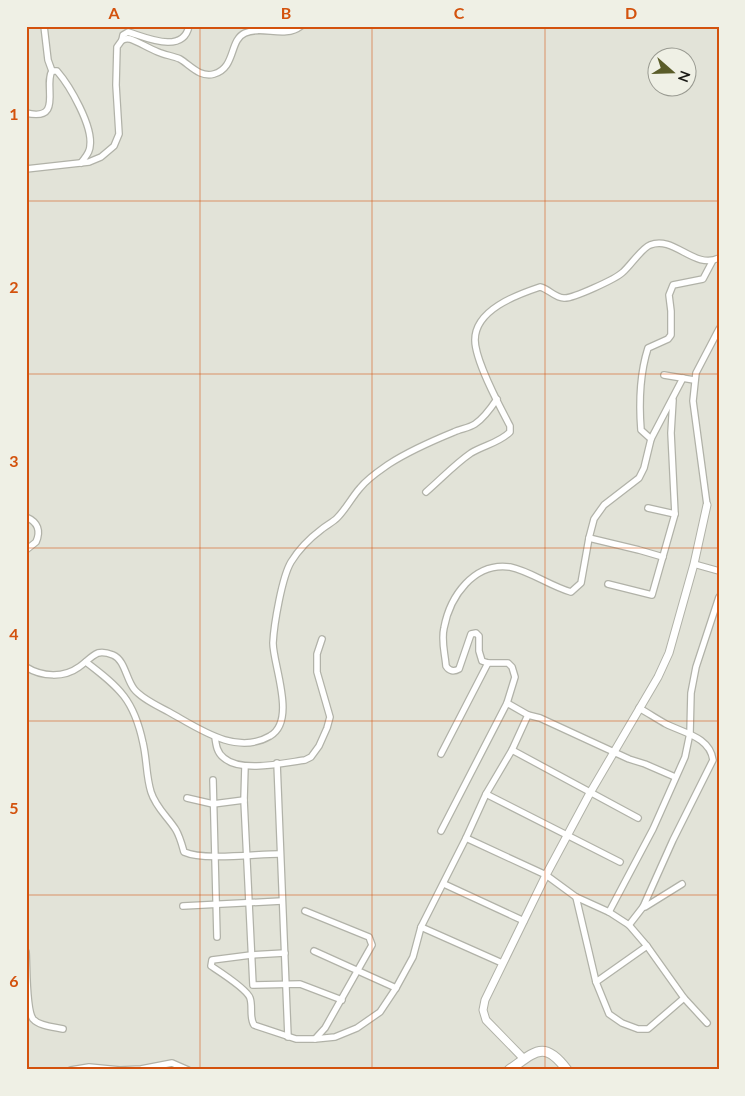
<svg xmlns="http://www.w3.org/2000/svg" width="745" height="1096" font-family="Lato,sans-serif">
<rect width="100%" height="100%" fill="#e2e3d8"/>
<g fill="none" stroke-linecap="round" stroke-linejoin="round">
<defs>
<g id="minor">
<polyline points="44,26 48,60 52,71"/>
<path d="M122,40L123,35L128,32C145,37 183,55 189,26"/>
<path d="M26,113C64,122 43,85 52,71H57C70,86 93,126 90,146C90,153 85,157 81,163"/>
<path d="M26,169L89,162L101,157L114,146L119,134L116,85L117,47L122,40C126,39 126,38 130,39C139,42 148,48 158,52C165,55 173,56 180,59C190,65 200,78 214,74C236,68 229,40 245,33C263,25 284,39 301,26"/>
<polyline points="664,375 694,380"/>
<path d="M651,439L641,430C639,404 640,373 648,348L668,339L671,335V311L669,295L673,285L703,279L712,262"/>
<path d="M426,492C441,479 455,464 471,453C484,445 499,443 510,432V426C500,407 475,361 475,340C475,310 516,295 540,287C549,289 555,298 564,298C572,299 616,279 623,272C630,266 642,248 650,245C674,235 694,270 719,258"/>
<polyline points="707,505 693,401 696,373 719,329"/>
<polyline points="648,508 675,514"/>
<path d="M26,517C38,522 41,531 36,542L26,550"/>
<polyline points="589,538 639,550 663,557"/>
<polyline points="694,564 719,571"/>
<polyline points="608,584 652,595 675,514 671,433 673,400"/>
<path d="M86,662C120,688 134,700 143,743C147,760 146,776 151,792C156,808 168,817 176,830C180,837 182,845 184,852C204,861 256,854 279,854"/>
<path d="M26,667C42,677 64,678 79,667C85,663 91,656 98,653C102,652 108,653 113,655C125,660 126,679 134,689C142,699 158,706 169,712C198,728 236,756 270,736C297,721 273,665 273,643C274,624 282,577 291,562C299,549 310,538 322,529C327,525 333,522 337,518C346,509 352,497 360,488C368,478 379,471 389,464C409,451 432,441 454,432C460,429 469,428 475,424C484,418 491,408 497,399"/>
<path d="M639,708C648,713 657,719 666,724C684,733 710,737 713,760L673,840L643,907H645L682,884"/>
<polyline points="528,715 540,718 629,759 645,764 675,777"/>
<path d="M215,737C216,745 217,753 224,758C241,773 284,763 305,760L311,757L319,746L327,728L330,717L317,672V654L322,639"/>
<polyline points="512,750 638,818"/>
<polyline points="441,754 488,663"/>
<polyline points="277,763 288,1037"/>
<polyline points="245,766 244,800 253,985 300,984 342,1000"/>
<polyline points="213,780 217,937"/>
<polyline points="486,794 620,862"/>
<polyline points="187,798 213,804 244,800"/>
<path d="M441,831L507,703L515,677L512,667L508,663H488L482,661L479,651V636L476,633L471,634L459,669C454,672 449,671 446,666C445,653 441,641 444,628C450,596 474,562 510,567C530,571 550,586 571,592L581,583L589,538L594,519L604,505L639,478L644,468L651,439L683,378"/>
<polyline points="466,838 546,875 576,897 609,912 629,925 647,946 684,998 707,1023"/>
<polyline points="444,884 524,921"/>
<polyline points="576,897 596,982 609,1014 622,1023 638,1029 648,1029 684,998"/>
<polyline points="183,906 282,901"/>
<polyline points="609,912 653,829 685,757 690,733 691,693 696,667 719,597"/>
<polyline points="629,925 643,907"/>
<polyline points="421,927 502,963"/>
<polyline points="314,951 396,988"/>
<path d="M26,952C27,966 26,1010 33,1019C39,1026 54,1027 63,1029"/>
<path d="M285,953L251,955L212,960L211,966C220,972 247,989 250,998C253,1007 249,1017 254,1025L296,1039H315L325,1028L372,945L369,937L305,911"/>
<polyline points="596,982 647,946"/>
<polyline points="315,1039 335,1037 357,1028 380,1012 396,988 413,957 421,927 466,838 486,794 512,750 528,715 507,703"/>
<polyline points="71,1070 89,1067 120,1070"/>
<polyline points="120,1070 141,1069 172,1063 188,1070"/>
</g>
<polyline id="tertiary" points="524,1059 486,1020 483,1010 485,1000 546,875 590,793 658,677 669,653 694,564 707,505"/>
<path id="primary" d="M509,1070C535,1052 544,1039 567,1070"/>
</defs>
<!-- minor casing -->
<use href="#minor" stroke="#b1b2a8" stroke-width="8"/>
<!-- tertiary casing -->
<use href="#tertiary" stroke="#b1b2a8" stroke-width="9"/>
<!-- primary casing -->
<use href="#primary" stroke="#b1b2a8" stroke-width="11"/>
<!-- minor -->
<use href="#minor" stroke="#fff" stroke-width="5.5"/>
<!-- tertiary -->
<use href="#tertiary" stroke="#fff" stroke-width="7"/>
<!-- primary -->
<use href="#primary" stroke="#fff" stroke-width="9"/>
</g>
<!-- grid -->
<path fill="none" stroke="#d3520d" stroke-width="1" stroke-opacity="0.55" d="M200,26V1070M372,26V1070M545,26V1070M26,201H719M26,374H719M26,548H719M26,721H719M26,895H719"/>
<!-- border -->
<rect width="745" height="1096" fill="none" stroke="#eff0e5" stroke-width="55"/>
<!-- north arrow -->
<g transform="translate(672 72) rotate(110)"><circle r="24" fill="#eff0e5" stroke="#999a91"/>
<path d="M0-4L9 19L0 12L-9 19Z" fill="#5a5c29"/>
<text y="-8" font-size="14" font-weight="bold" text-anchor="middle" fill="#181814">N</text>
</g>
<rect x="28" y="28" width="690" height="1040" fill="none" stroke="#d3520d" stroke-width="2"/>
<g font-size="16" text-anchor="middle" font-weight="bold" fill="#d3520d">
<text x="114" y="19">A</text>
<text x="286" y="19">B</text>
<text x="459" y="19">C</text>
<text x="631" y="19">D</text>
<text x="14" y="120">1</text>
<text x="14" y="293">2</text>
<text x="14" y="467">3</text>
<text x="14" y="640">4</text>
<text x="14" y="814">5</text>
<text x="14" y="987">6</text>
</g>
</svg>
